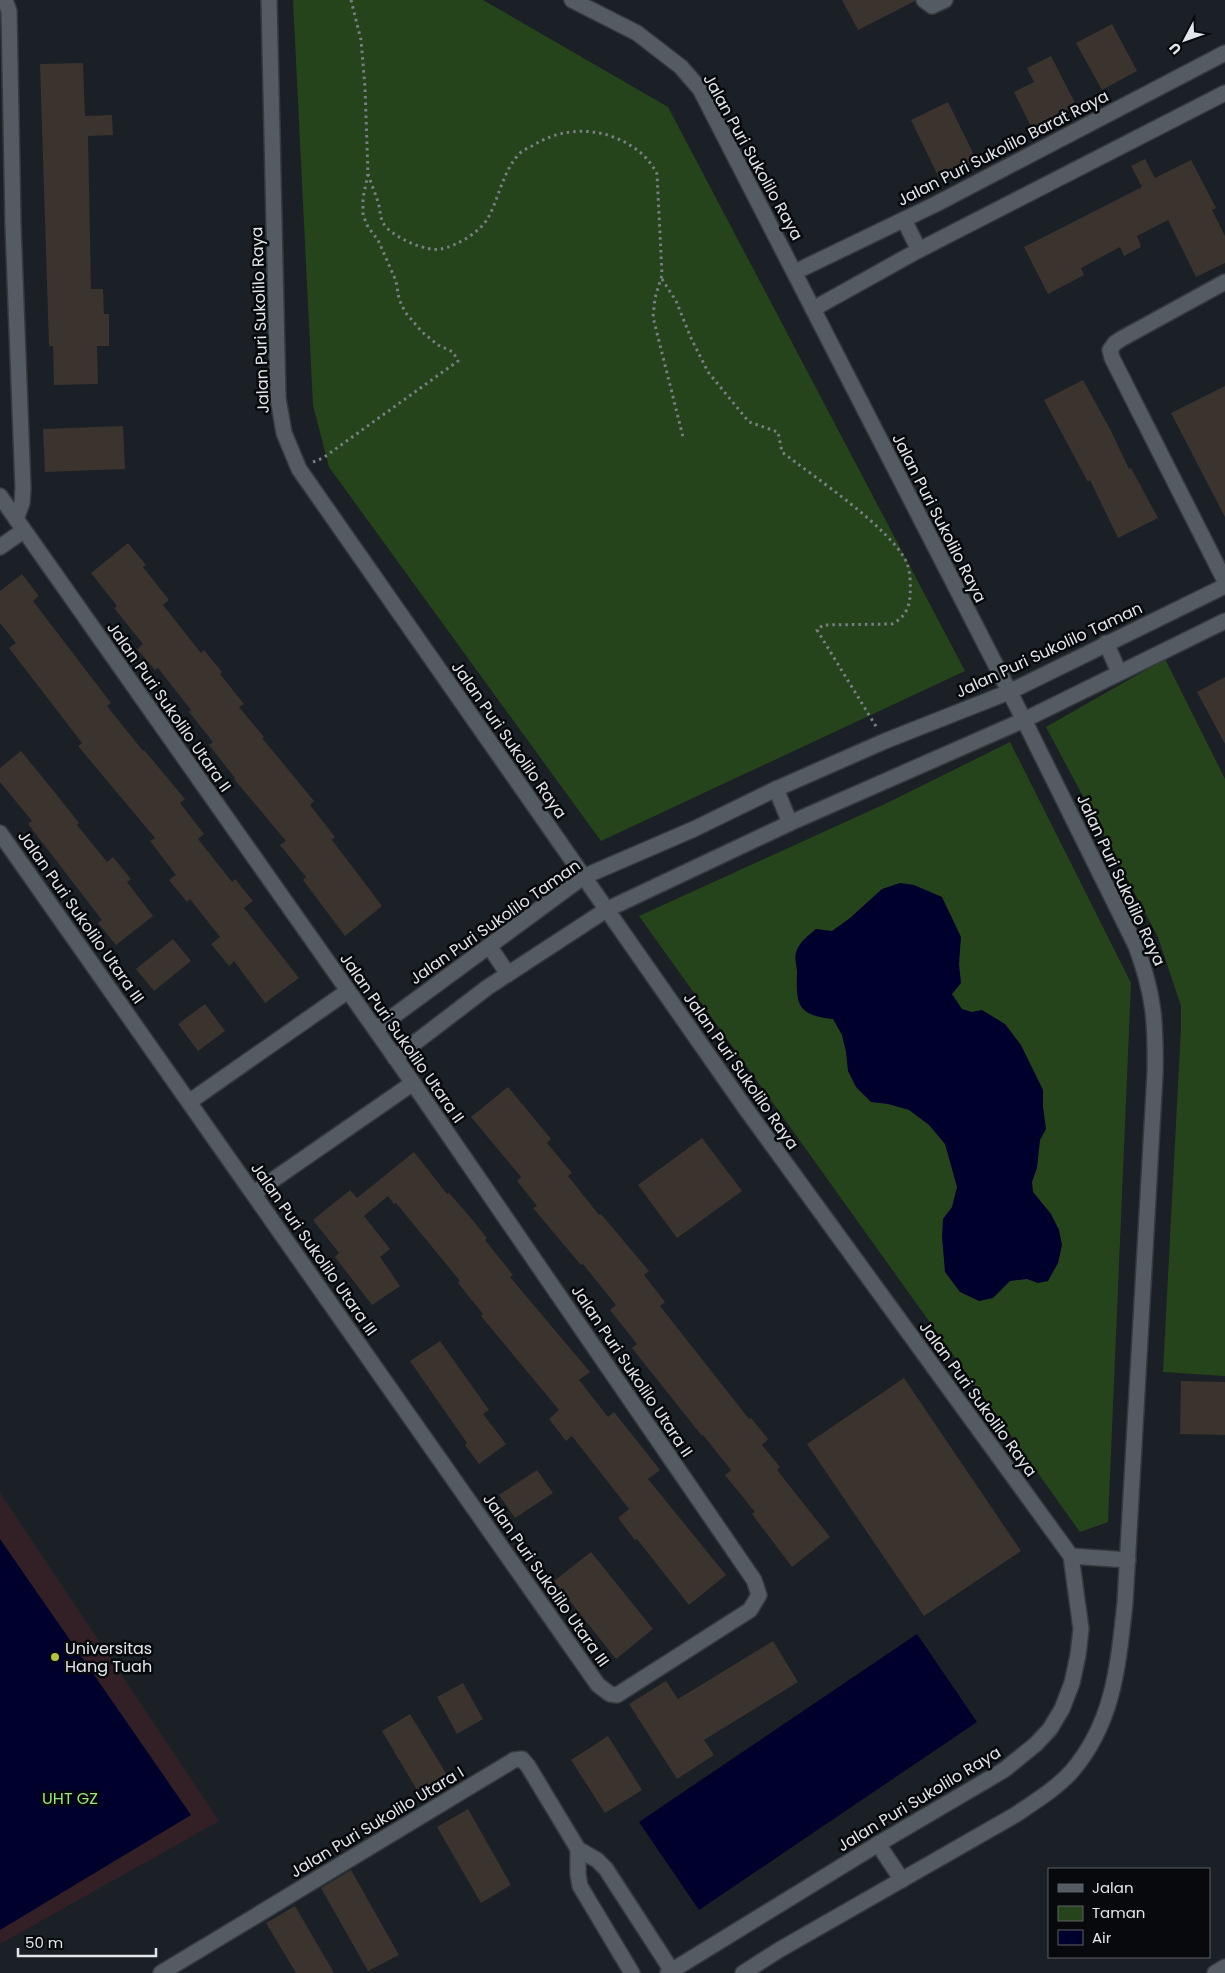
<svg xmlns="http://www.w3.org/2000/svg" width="1225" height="1973" font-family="Poppins,sans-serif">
<rect width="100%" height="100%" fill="#1a2026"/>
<!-- education -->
<polygon fill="#332026" points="0,1493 219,1821 0,1944"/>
<!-- green -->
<g fill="#26441b">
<polygon points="293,0 483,0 668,107 965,671 601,841 329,467 313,405"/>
<polygon points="1165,659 1225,779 1225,1376 1163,1372 1181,1028 1181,1006 1158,937 1046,727"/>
<polygon points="1010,742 1131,983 1108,1522 1080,1532 639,916 887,803"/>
</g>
<!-- water -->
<g fill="#00002c">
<path d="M900,883L914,885L942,897L961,937L959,964L961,983L952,994L962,1009L972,1012L982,1010L1005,1024L1021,1045L1043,1090V1107L1046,1129L1040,1140L1037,1168L1032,1182L1033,1192L1051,1214L1059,1230L1062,1245L1058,1263L1048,1281L1038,1283L1027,1279L1010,1281L993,1298L979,1301L960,1292L945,1272L942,1237L943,1219L952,1207L957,1187L945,1144L929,1125L909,1110L888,1104L871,1102L856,1087L848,1071L846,1052L842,1035L833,1019C797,1015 796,1005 797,972C797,966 794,958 796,953C798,943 809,935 816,929L832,931L850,918L882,889Z"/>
<polygon points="0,1539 191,1815 0,1930"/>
<polygon points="917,1634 977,1722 699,1910 639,1822"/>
</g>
<!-- building -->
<g fill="#3b332e">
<polygon points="842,0 915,0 915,1 858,30"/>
<polygon points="1112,24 1137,71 1102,90 1076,43"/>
<polygon points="1051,56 1077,107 1032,129 1014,92 1034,82 1027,68"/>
<polygon points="83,63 85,116 112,115 113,135 88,136 91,289 103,289 104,314 109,314 109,346 97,346 98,384 54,385 53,346 49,346 40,64"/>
<polygon points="948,102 977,161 939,178 911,120"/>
<polygon points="1145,159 1155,178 1191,160 1216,208 1212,210 1225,236 1225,263 1196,277 1168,220 1137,236 1141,247 1124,256 1120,247 1081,268 1084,275 1048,294 1024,247 1142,187 1131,166"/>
<polygon points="1083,380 1111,431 1129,469 1131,468 1158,518 1118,538 1090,480 1088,482 1044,400"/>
<polygon points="1225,386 1225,517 1171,413"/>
<polygon points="123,426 125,469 45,472 43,429"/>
<polygon points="128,543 146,565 143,567 169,600 163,605 201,653 204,650 222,672 220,674 244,704 239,707 264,737 262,738 314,801 310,805 335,837 332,840 382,906 345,936 303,880 306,877 280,845 286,841 234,779 235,778 209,745 213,742 189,712 191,710 158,668 155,670 137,649 143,644 114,608 117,606 91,573"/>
<polygon points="22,574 39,596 33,601 111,703 107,706 143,751 144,750 185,799 180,803 204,834 198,839 232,882 235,879 253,901 244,908 299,978 265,1003 234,961 229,966 211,944 220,937 190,899 187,902 169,880 176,875 150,841 155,838 78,746 82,743 9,648 16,643 0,623 0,591"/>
<polygon points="1225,677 1225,744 1197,692"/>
<polygon points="21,751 56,794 79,823 77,825 107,862 113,857 131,879 127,882 153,916 116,945 98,923 102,920 28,824 32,821 0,782 0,768"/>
<polygon points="173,939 191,961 154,991 136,969"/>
<polygon points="205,1004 225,1031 198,1051 178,1024"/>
<polygon points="508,1087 551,1139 547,1143 572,1173 568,1176 599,1215 601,1214 649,1271 644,1275 665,1302 660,1306 749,1419 751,1418 768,1439 762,1445 780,1467 777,1470 830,1537 792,1567 752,1514 755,1512 725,1475 731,1470 703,1435 702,1436 632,1348 637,1344 610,1310 616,1305 583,1264 581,1265 533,1208 537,1206 517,1181 521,1177 471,1117"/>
<polygon points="702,1138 742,1191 677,1238 638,1185"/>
<polygon points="414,1152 447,1194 449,1193 470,1217 487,1238 485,1240 513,1275 510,1277 590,1372 579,1380 608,1417 614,1412 660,1470 648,1479 726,1575 689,1605 637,1539 635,1540 618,1518 629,1509 572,1436 566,1441 549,1419 559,1410 481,1316 483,1314 458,1283 460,1281 396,1203 394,1204 388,1196 364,1216 390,1249 380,1257 400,1286 372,1305 335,1257 339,1253 313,1220 350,1190 357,1198"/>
<polygon points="440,1341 489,1410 483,1414 506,1444 479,1464 465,1445 467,1443 410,1361"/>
<polygon points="904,1378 1021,1551 924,1616 807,1444"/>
<polygon points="1181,1381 1225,1382 1225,1435 1180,1434"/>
<polygon points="537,1470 553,1493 515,1518 499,1495"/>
<polygon points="591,1552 653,1629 616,1659 554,1581"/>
<polygon points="773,1641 798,1682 704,1740 714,1755 677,1779 629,1704 666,1681 678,1699"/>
<polygon points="463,1683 483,1719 457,1734 437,1697"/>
<polygon points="410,1714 450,1780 421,1797 382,1731"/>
<polygon points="608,1736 642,1790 605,1813 571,1760"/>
<polygon points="468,1809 511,1885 481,1903 437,1827"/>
<polygon points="351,1870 399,1955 368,1971 321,1888"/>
<polygon points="295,1906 334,1973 296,1973 266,1923"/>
</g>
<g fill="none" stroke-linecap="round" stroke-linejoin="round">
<defs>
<g id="minor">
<polyline points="5,0 9,11 13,225 23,488 22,503 16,519"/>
<polyline points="269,0 278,398 284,433 299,469 746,1109 1071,1556 1081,1629 1078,1655 1072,1683 1062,1709 1050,1729 1036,1744 1004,1770 878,1844 668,1973"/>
<path d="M572,0L637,33L681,67L700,89L1024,720L1136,946C1154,994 1156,1023 1155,1074L1125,1603C1118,1665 1114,1722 1072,1771C1056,1789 1034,1802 1015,1815L779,1950L743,1973"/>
<polyline points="924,0 932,6 945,0"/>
<polyline points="904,220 919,250"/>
<polyline points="795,272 936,204 1225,53"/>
<polyline points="1225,282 1121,339 1115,343 1110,350 1112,358 1225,581"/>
<polyline points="813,309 919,250 1225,93"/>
<polyline points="0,496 413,1083 754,1580 759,1595 750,1610 617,1695 610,1694 598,1685 0,833"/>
<polyline points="0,547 23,531"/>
<polyline points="1106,643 1119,672"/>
<polyline points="776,789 790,823"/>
<polyline points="489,946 508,974"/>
<polyline points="376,1029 583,877 694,829 776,789 885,741 1009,692 1225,586"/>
<polyline points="395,1058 488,987 606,910 790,823 1024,720 1225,621"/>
<polyline points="189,1102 348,991"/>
<polyline points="254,1193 413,1083"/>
<polyline points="1071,1556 1128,1560"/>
<polyline points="878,1844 902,1880"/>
<polyline points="161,1973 514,1760 522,1759 528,1766 578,1849"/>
<polyline points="632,1973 580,1886 578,1874 578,1849 597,1860 606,1869 672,1971"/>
<polyline points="1215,1973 1225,1967"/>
</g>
</defs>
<!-- minor casing -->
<use href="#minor" stroke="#363a3f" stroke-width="18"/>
<!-- path -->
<g stroke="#797e83" stroke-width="3" stroke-dasharray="2.5 4" stroke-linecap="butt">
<path d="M368,174C371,183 375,193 378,202C381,211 379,219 386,227C396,238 426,252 441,249C457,246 480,232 488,218C499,198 503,171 519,154C523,150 528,148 532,146C555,132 578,128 604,134C626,140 647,153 657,174L662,275L655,298L653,317L683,437"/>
<path d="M662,279L676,301L691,338L708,372L749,422L778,432L782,452C814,477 891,528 907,563C910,572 911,584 910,594C910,608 904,618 892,624L823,625L817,630L877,728"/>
<polyline points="313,462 323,458 458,361 453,352 438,345 422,332 405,312 399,299 396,281 389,265 378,240 368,227 363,215 363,198 368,174 365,87 361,40 351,0"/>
</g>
<!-- minor -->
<use href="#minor" stroke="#545b62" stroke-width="15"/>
</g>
<!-- markers -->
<circle fill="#b4c24a" stroke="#07090c" stroke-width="2" cx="55" cy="1657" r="5"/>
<g text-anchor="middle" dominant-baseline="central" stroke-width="5" stroke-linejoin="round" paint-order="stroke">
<!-- street labels -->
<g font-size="16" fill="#e2e6ea" stroke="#07090c">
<text transform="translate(1003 148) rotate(-27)">Jalan Puri Sukolilo Barat Raya</text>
<text transform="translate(753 157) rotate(61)">Jalan Puri Sukolilo Raya</text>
<text transform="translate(260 320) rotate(-92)">Jalan Puri Sukolilo Raya</text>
<text transform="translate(939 518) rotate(63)">Jalan Puri Sukolilo Raya</text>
<text transform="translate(1049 650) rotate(-25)">Jalan Puri Sukolilo Taman</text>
<text transform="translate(169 707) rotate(55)">Jalan Puri Sukolilo Utara II</text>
<text transform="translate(509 740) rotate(55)">Jalan Puri Sukolilo Raya</text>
<text transform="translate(1121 880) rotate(65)">Jalan Puri Sukolilo Raya</text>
<text transform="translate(81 917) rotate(55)">Jalan Puri Sukolilo Utara III</text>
<text transform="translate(495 922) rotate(-35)">Jalan Puri Sukolilo Taman</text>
<text transform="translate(402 1038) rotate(55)">Jalan Puri Sukolilo Utara II</text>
<text transform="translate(741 1071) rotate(55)">Jalan Puri Sukolilo Raya</text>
<text transform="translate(314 1249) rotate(55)">Jalan Puri Sukolilo Utara III</text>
<text transform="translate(632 1371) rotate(56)">Jalan Puri Sukolilo Utara II</text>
<text transform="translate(978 1399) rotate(54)">Jalan Puri Sukolilo Raya</text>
<text transform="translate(546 1580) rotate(55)">Jalan Puri Sukolilo Utara III</text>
<text transform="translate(919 1799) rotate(-31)">Jalan Puri Sukolilo Raya</text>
<text transform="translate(377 1822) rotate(-31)">Jalan Puri Sukolilo Utara I</text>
</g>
<!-- poi labels -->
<g font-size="16" fill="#e2e6ea" stroke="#07090c" text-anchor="start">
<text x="65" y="1648">Universitas<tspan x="65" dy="18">Hang Tuah</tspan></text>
</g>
<!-- park labels -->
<g font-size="16" fill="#9be481" stroke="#07090c">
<text x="70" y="1798">UHT GZ</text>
</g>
</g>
<!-- legend -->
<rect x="1048" y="1868" width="162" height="90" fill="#07090c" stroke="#5f6165"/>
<rect x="1058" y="1884" width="25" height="8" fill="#545b62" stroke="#5f6165"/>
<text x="1092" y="1893" font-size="15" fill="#e2e6ea">Jalan</text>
<rect x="1058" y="1906" width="25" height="15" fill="#26441b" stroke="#5f6165"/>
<text x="1092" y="1918" font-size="15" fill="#e2e6ea">Taman</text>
<rect x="1058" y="1930" width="25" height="15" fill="#00002c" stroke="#5f6165"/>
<text x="1092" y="1943" font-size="15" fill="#e2e6ea">Air</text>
<!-- north arrow -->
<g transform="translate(1185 40) rotate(229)" stroke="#07090c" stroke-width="4" paint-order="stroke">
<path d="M0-4L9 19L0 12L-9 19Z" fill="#e2e6ea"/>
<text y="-8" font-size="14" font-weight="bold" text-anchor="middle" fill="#e2e6ea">U</text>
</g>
<!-- scale -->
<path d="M18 1948v8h138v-8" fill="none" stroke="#e2e6ea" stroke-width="2.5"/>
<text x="25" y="1948" font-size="15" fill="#e2e6ea" stroke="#07090c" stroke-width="4" paint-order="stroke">50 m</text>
</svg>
